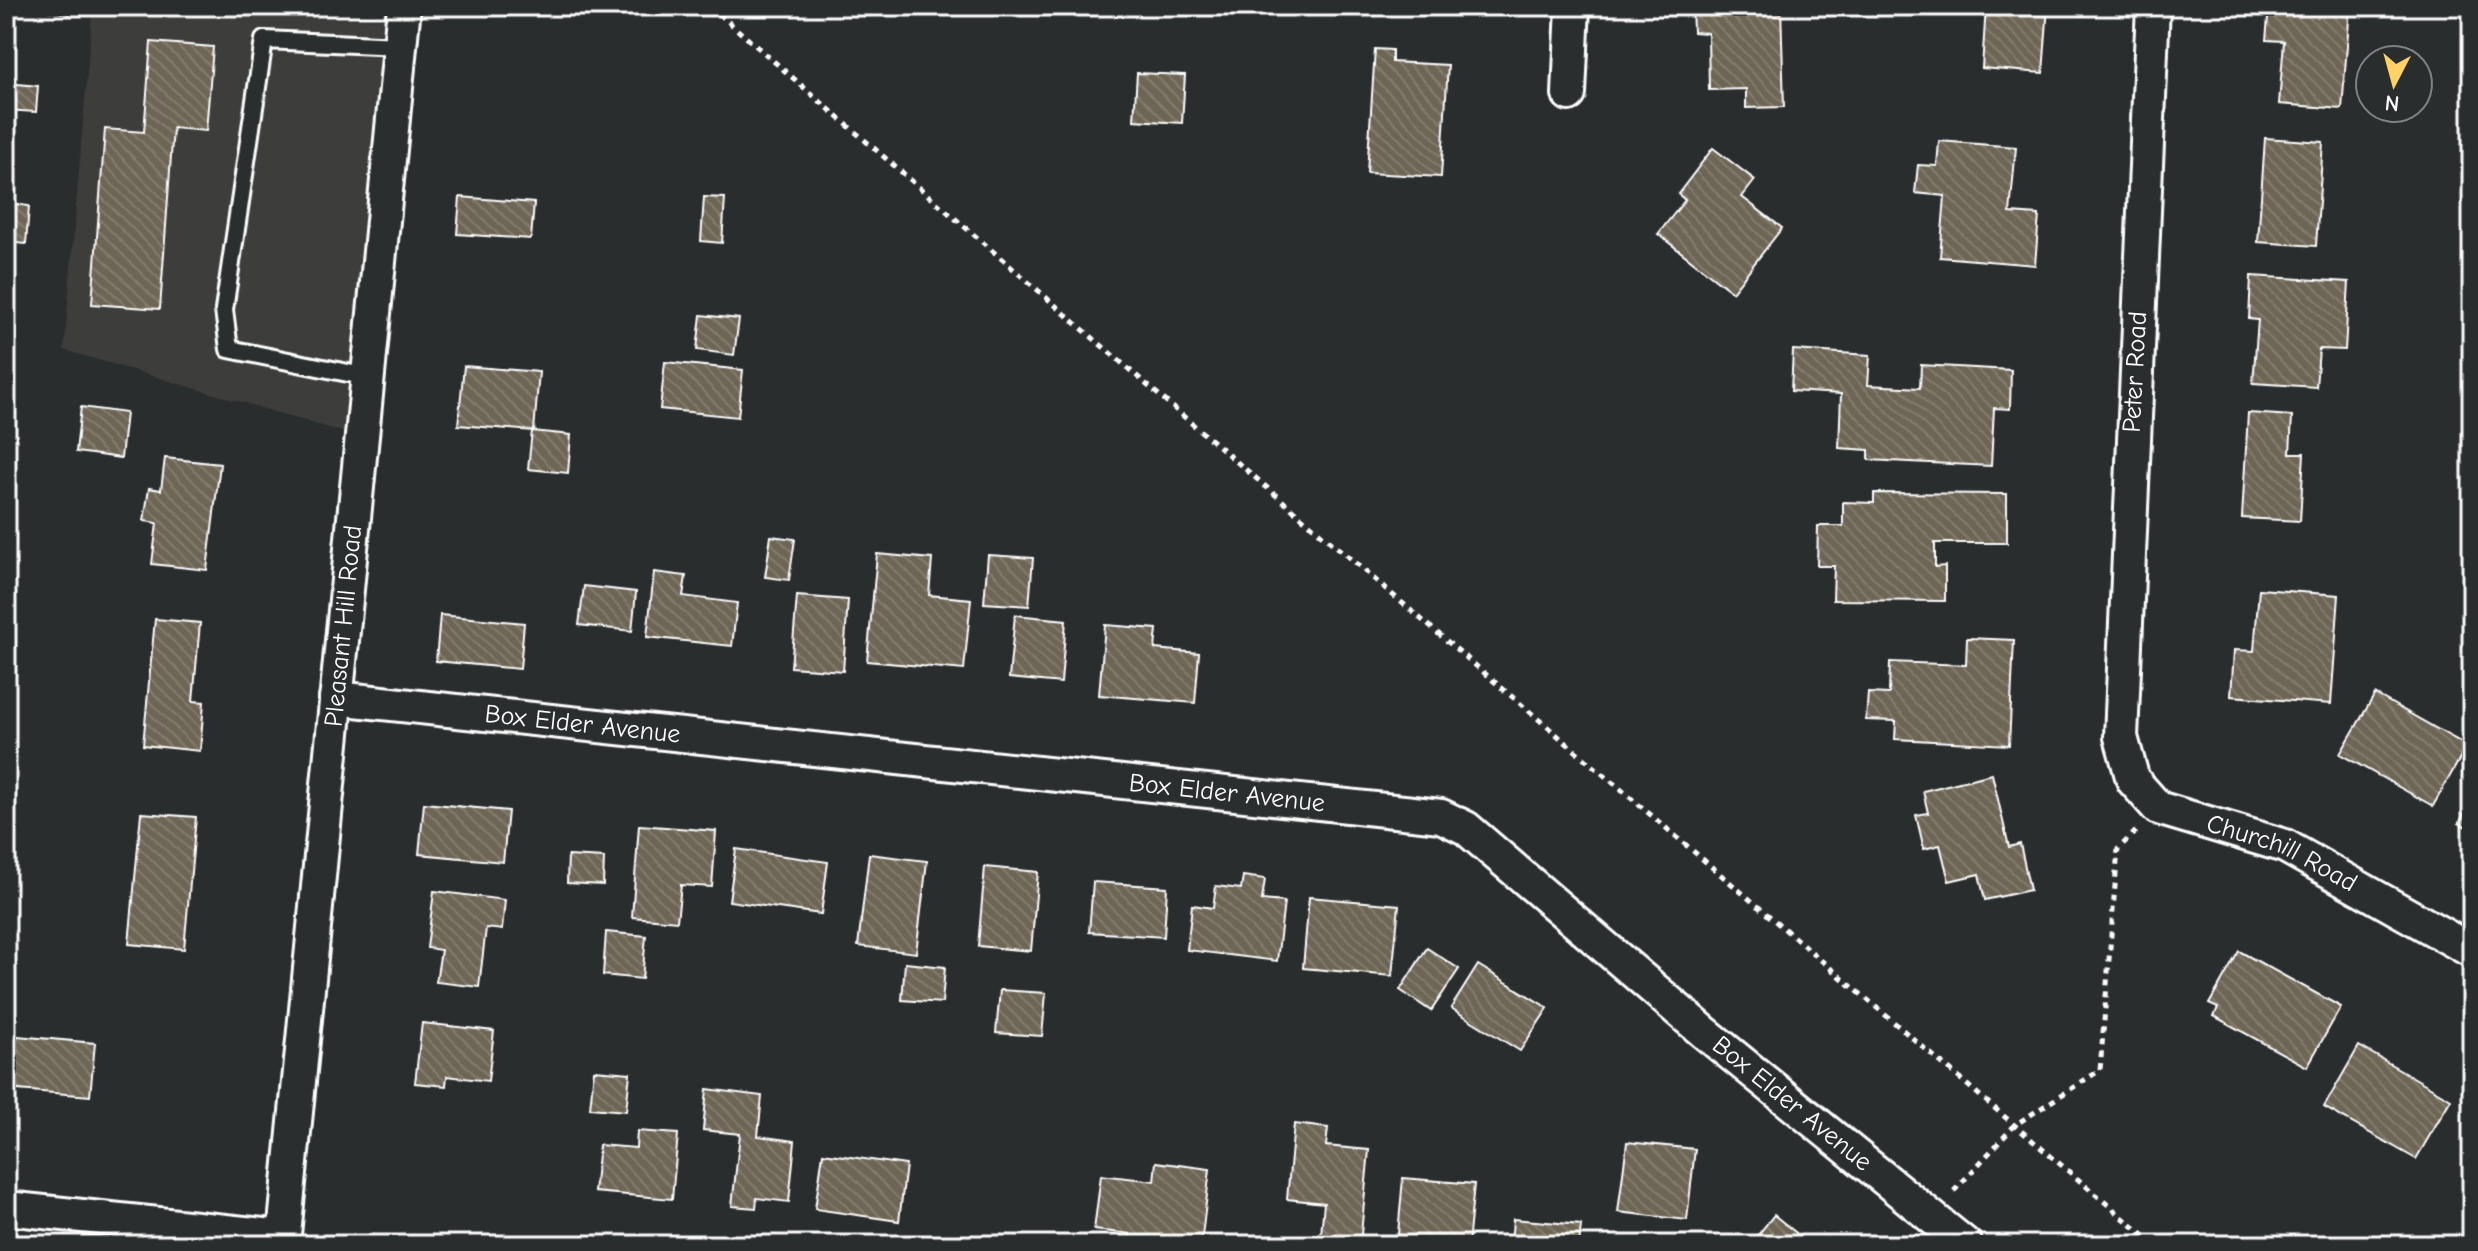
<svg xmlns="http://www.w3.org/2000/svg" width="2478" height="1251" font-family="'Comic Neue',sans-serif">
<defs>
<pattern id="building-back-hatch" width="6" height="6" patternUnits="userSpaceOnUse" patternTransform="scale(2)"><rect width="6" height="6" fill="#6d6555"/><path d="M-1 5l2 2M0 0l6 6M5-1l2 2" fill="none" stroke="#837c6e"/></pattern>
</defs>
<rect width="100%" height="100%" fill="#2a2d2e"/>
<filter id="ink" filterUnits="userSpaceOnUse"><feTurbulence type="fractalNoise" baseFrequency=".0125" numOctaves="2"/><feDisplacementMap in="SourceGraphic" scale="16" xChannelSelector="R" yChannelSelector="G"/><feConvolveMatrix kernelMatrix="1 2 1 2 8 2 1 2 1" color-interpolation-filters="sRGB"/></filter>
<g filter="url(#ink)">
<!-- built -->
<polygon fill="#3e3e3a" points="92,15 393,19 343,432 64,350"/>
<!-- building -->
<g fill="url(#building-back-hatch)" stroke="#fff" stroke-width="2">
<polygon points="24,6 71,6 70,14"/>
<polygon points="1692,6 1781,6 1784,107 1746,108 1746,89 1709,90 1708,33 1693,32"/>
<polygon points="1986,6 2048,6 2043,73 1982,68"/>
<polygon points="2269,6 2350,7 2342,109 2279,104 2284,41 2266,40"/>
<polygon points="151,42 213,47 206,131 173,128 160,309 92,304 105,129 144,132"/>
<polygon points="1375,49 1392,50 1392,62 1448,65 1441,177 1367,173"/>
<polygon points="1137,73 1185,75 1182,123 1134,120"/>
<polygon points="6,83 38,86 36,112 6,110"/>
<polygon points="2265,138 2323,142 2316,246 2258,242"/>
<polygon points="1939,141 2016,147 2010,213 2039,215 2035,265 1940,257 1945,196 1915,193 1918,165 1937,166"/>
<polygon points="1713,148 1755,180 1742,197 1782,228 1732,292 1658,234 1685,200 1678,194"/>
<polygon points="460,197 534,203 531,239 457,234"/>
<polygon points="704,197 725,198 722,243 701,241"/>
<polygon points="6,203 29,206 26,244 6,242"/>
<polygon points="2251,276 2349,282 2345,350 2319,349 2316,387 2253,383 2258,320 2249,319"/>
<polygon points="701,315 739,319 734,355 697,350"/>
<polygon points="1793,350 1870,355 1868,385 1920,388 1921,365 2011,370 2010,409 1994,408 1991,466 1869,460 1869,450 1839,448 1841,394 1791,391"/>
<polygon points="665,362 743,370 738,417 660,409"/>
<polygon points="464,366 539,372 534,431 458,425"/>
<polygon points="81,407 126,413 121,458 76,452"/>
<polygon points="2248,413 2292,416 2290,453 2304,453 2300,521 2242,518"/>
<polygon points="532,431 571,435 568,473 528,469"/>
<polygon points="165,458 220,464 207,570 152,564 157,523 144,521 149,488 161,490"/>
<polygon points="1874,493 2007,494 2007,543 1935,543 1935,567 1945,566 1945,601 1833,600 1834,566 1817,566 1818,526 1843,526 1843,502 1874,503"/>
<polygon points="771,536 795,539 789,580 765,577"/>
<polygon points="877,554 932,559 929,595 971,599 964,670 867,661"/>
<polygon points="988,555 1033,558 1029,606 984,603"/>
<polygon points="654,572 686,576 683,596 737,603 732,646 647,637"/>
<polygon points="584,586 636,592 632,631 579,625"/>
<polygon points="2259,589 2339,595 2331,704 2231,696 2234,650 2254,651"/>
<polygon points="797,596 848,600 843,671 791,667"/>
<polygon points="440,615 524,623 520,669 436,661"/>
<polygon points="1015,615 1066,620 1061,683 1009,678"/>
<polygon points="155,619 200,623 193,701 204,702 200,751 143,745"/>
<polygon points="1105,625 1157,629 1155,649 1199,653 1195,703 1099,695"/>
<polygon points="1967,638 2014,640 2009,745 1895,739 1896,721 1866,720 1868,693 1889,694 1890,662 1966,665"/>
<polygon points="2375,694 2467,746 2433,806 2340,754"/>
<polygon points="1992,774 2009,847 2020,844 2030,890 1985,900 1979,874 1949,881 1940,845 1924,849 1916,815 1928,813 1923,791"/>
<polygon points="2472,800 2472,830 2459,823"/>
<polygon points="424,803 508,811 503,862 419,854"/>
<polygon points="141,813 196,817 184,949 129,944"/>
<polygon points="639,825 716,831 712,887 681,885 677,921 632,917"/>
<polygon points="736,849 828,862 821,914 729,901"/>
<polygon points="869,854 927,861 916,953 858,946"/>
<polygon points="568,856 604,858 603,885 567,883"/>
<polygon points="985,867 1038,872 1031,951 978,946"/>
<polygon points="1243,876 1265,879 1262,900 1284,902 1277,961 1187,950 1192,905 1213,908 1216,886 1241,889"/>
<polygon points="1093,882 1167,887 1164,937 1089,932"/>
<polygon points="434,891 505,900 502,930 486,928 479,987 436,982 441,950 427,948"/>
<polygon points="1309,897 1399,905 1392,976 1303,968"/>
<polygon points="606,932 646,936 642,979 603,975"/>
<polygon points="1427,948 1459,969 1431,1011 1400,990"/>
<polygon points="2239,951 2341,1007 2307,1067 2214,1016 2218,1008 2209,1004"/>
<polygon points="905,963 945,967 942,1003 902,1000"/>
<polygon points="1478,965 1548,1008 1520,1051 1451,1008"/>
<polygon points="1000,990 1046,993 1042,1036 996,1033"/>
<polygon points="422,1023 494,1031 488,1081 447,1076 446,1086 415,1083"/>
<polygon points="6,1035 95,1043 90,1096 6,1089"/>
<polygon points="2359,1046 2451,1099 2416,1159 2324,1107"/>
<polygon points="594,1070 630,1073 626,1111 590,1108"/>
<polygon points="707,1089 762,1096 758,1136 795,1141 789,1202 757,1198 756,1208 732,1206 740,1134 703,1130"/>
<polygon points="1294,1124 1328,1128 1326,1146 1369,1150 1360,1245 1320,1245 1324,1203 1287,1199"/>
<polygon points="637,1131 678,1134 672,1199 594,1192 599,1145 636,1148"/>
<polygon points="1627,1142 1695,1149 1687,1220 1618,1212"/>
<polygon points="823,1153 906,1165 899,1221 815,1209"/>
<polygon points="1156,1162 1210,1169 1201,1245 1129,1243 1130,1234 1094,1230 1101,1175 1154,1181"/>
<polygon points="1403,1178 1474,1184 1468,1245 1397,1245"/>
<polygon points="1774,1215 1811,1245 1750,1245"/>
<polygon points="1513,1219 1581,1225 1579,1245 1511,1245"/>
</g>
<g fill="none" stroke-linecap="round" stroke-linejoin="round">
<defs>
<polyline id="lane" points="368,377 229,349 224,310 264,40 400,46"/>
<g id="street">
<path id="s1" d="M2153,6L2121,737L2133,780L2158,808L2285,846L2472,951"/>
<polyline points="1569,94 1573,6"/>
<path id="s2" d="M336,698L1441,816L1466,828L1704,1032L1966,1245"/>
<polyline points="6,1208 283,1237"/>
<path id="s3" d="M283,1245L404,6"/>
</g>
</defs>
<!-- lane casing -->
<use href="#lane" stroke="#fff" stroke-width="22"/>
<!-- street casing -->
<use href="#street" stroke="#fff" stroke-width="38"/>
<!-- path -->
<g stroke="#fff" stroke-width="5" stroke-dasharray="6 6" stroke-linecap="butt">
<polyline points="710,6 1176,410 2155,1245"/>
<polyline points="1954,1191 2015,1125 2100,1070 2118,849 2136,831"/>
</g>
<!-- lane -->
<use href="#lane" stroke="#2a2d2e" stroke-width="16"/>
<!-- street -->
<use href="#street" stroke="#2a2d2e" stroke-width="32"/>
</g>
</g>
<g text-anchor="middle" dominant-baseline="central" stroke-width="6" stroke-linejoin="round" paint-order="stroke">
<!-- street labels -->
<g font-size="26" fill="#fff" stroke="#2a2d2e">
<text transform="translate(2135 372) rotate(-87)">Peter Road</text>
<text stroke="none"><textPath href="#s3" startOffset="622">Pleasant Hill Road</textPath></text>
<text stroke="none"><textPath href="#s2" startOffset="248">Box Elder Avenue</textPath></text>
<text stroke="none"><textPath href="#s2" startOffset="896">Box Elder Avenue</textPath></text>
<text stroke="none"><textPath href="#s1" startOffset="946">Churchill Road</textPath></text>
<text stroke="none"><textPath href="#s2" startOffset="1566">Box Elder Avenue</textPath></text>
</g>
</g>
<!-- margin -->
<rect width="2478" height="1251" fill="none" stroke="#2a2d2e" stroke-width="32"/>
<rect x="16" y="16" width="2446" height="1219" fill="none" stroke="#fff" stroke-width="3" filter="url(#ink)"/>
<!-- north arrow -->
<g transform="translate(2394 84) rotate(186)"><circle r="38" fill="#2a2d2e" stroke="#7f8182" stroke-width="2"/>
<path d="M0-6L14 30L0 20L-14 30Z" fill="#ffd166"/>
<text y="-12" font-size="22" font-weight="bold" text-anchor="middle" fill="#ffffff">N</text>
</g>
</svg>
